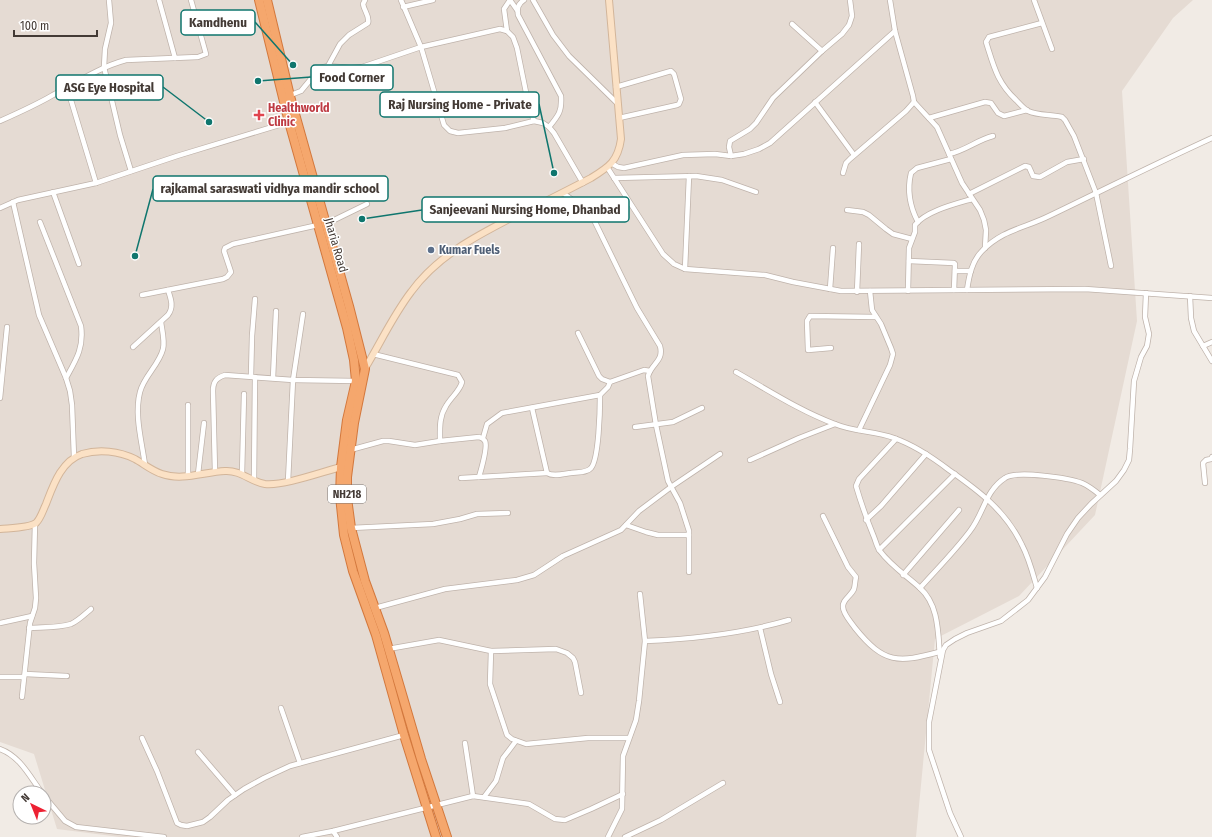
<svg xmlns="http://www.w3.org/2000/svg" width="1212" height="837" font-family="'Fira Sans Condensed',sans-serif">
<rect width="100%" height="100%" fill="#f1ebe5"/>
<!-- residential -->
<polygon fill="#e5dbd3" points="0,0 1193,0 1173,18 1122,91 1137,321 1095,515 1019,596 935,639 916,837 120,837 57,829 34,754 0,742"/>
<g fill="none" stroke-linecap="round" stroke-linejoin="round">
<defs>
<g id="street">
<polyline points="109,0 111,23 105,49 104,67 120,135 131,171"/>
<polyline points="159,0 175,58"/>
<polyline points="401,0 421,47 444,125 450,131 458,133 505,128 534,121 543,123 549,127 554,133 583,183"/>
<path d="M524,0C518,4 517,8 518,15L561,96C562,111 559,115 549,127"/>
<polyline points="533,0 553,35 569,56 618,104"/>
<polyline points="890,0 895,31 913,96 914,102 937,127 962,183 980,210 984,220 986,230 985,248"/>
<polyline points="1034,0 1052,49"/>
<polyline points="403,7 433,0"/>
<path d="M1042,23L989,37L986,42C994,67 997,82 1016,100C1020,104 1023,108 1028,111C1039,116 1050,114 1062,117L1065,120L1074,136L1096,193L1111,266"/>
<polyline points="792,24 822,51"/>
<polyline points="507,31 504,9 510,0 517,10"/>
<path d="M328,66L340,44L349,35L368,23C370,16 364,11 363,4L365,0"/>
<polyline points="67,87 96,183"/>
<polyline points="616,87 671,71 674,74 681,99 679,104 677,105 619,118"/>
<polyline points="288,96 301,91 320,68 328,66 351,68 362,67 421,47 500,29 507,31 513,37 517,48 529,107 534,121"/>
<polyline points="815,102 854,155"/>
<polyline points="929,118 985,102 991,103 998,113 1004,116 1027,110"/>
<path d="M0,121C18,113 36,105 53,95C77,82 100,67 126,60L198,57L206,54L191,0"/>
<path d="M949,154C965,151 977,140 993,136"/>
<polyline points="731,156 729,147 730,141 750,129 756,123 773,98 822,51 842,34 849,25 852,16 850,0"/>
<polyline points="611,163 618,167 624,168 683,155 715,154 731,156 744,154 759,149 770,143 895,31"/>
<polyline points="607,167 663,254 674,264 685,269 765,275 793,282 841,291 1085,289 1212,298"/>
<polyline points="843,173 846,163 850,159 906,111 914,102"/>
<polyline points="614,178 696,176 722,180 756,192"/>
<polyline points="53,192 79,264"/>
<path d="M563,193L586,210L594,220L637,308L660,346C664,361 652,363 648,376L656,425L668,481L680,503L689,531V572"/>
<polyline points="969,194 1025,166 1029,167 1033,176 1040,177 1067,162 1084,159"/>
<polyline points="13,202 39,315 66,378 70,391 72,405 74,457"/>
<polyline points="0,208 18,200 96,183 177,156 289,122"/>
<polyline points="847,210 863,212 869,215 886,229 893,234 912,239"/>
<path d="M40,222L81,326C84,348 76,360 66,378"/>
<path d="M918,222C910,207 907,190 911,173L917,168L951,159"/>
<polyline points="326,224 367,204"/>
<polyline points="909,261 954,263 955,264 954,290"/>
<polyline points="685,269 689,176"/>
<polyline points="955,271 971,271"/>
<polyline points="830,289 833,248"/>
<path d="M967,290C969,276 972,261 982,251C1002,230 1025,228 1049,216C1103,190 1157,163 1212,138"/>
<path d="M908,291L909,248L915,232V225C926,211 955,204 972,199"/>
<polyline points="857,292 859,244"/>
<polyline points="142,295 223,279 227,277 231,272 224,251 225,248 233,244 318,225"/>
<polyline points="1190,296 1191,318 1194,331 1212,361"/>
<polyline points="578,333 599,376 602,379 610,382"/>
<polyline points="1203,346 1212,342"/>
<path d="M133,347L168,315C174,307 171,299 168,290"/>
<polyline points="831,348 808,350 807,321 810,316 876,317"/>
<path d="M373,354L458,375L462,382C460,391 451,397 446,406C439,417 440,428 440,441"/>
<path d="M736,372C768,390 800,411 835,424C854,432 875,431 894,438C914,445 932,457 949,470C979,491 1006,511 1022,545C1029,558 1033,574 1037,588"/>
<polyline points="251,376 252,336 255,299"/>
<polyline points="273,378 276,311"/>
<polyline points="0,398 7,327"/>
<polyline points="188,405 188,476"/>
<path d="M532,408L547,473C553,477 563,474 571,473C577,472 587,473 591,468C599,459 600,409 600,395"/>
<polyline points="635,427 673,422 702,408"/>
<polyline points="859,430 890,365 893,354 891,348 881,324 872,310 870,291"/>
<polyline points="483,438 487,424 502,413 600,395 608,387 610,382 644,370 650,371"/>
<path d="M896,439L859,479L856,486C861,503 867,520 874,537C876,542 877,547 880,551C891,566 907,576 920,588C939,605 938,633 940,657"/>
<path d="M350,450L383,441H389L415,445L440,441L479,437C482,438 483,438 485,441C488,447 481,470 479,477"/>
<polyline points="750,460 799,438 835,424"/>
<path d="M145,465C142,442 134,415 140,392C144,376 159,365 163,349C165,341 162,330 161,322"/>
<path d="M215,472L213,391C213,382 216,378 225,375L293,380L356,381"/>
<polyline points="198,474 204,423"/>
<polyline points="242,474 244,394"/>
<polyline points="461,478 547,473"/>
<polyline points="254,480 255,377"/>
<polyline points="288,481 293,380 303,314"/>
<polyline points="1205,483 1203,463 1206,460 1211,459 1212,457"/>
<path d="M823,516L848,567L856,577C855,581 855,586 854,589C851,596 842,600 843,607C843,614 851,622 855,628C884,664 898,663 939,652"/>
<polyline points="866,520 881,506 926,454"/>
<polyline points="626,525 646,532 658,535 689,535"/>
<polyline points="351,528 433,524 460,519 477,514 508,513"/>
<polyline points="879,550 955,474"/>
<polyline points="903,575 959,510"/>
<path d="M920,588C937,569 955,551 970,531C984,513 985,491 1005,478C1016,470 1069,478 1082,483C1089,486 1094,490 1100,495"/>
<polyline points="375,608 445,589 517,580 534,575 563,556 621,530 639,511 671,487 720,454"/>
<polyline points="0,623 32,616"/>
<path d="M29,628C42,627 58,628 71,624C78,621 85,614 91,609"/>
<polyline points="760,628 771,674 780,702"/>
<path d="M645,641C695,639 741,634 789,620"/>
<polyline points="388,649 439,640 491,651 556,649 567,653 573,658 575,662 581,693"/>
<polyline points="491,651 490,684 507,735 512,739 526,744 588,738 628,738"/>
<polyline points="25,674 67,676"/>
<polyline points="0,677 24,677"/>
<polyline points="22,697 30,623 35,608 36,598 34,563 35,523"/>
<polyline points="281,708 300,763"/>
<polyline points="142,738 157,771 177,823 181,825 187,826 203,822 210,817 228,800 244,789 264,778 290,766 404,735"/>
<polyline points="465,743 473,796"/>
<path d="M0,749C20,756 30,777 42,793"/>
<polyline points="198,752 235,795"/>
<polyline points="44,796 65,821 76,827 164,837"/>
<polyline points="484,797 496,781 503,758 516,741"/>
<polyline points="333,831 337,837"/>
<polyline points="302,837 333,831 473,796 529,804 555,819 565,820 591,809 623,794"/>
<polyline points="608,837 622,809 623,756 636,720 639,701 645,641 640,594"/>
<polyline points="625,837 661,820 723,783"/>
<polyline points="961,837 950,813 929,750 929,722 943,650 946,645 955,639 967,633 1001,621 1028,600 1045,577 1067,534 1078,518 1091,504 1116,481 1124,470 1129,460 1130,449 1134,381 1141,357 1147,346 1149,334 1145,317 1146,293"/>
</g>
<g id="secondary">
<path d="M364,370C380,344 392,317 411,292C437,256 476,236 515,216C541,204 566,191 591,178C609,167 618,161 621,139L609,0"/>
<path d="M0,529C9,528 29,528 36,523C41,518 43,510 46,504C53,486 61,461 82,454C99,449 119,451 135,459C144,464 152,471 162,474C182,481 204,472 225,471C241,470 251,482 265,484C285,486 324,471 345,466"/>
</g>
<g id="highway">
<polyline points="259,0 289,122 347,328 354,360 356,381 347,420 341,467 340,496 344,535 353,571 376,635 404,735 436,837"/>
<polyline points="267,0 290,96 349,306 365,369 354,423 347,477 347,498 351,528 365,581 384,633 421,759 447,837"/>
</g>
</defs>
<!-- street casing -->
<use href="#street" stroke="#bfb3ab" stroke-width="6"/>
<!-- secondary casing -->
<use href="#secondary" stroke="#d2b59a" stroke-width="8"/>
<!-- highway casing -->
<use href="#highway" stroke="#d3783d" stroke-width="10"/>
<!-- street -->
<use href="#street" stroke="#fff" stroke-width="4.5"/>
<!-- secondary -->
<use href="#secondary" stroke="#fbe1c5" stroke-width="6"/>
<!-- highway -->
<use href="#highway" stroke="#f5a76d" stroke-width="8"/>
</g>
<!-- markers -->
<path fill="#e0444e" stroke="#fff" stroke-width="1.5" d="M257 109h4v4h4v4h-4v4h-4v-4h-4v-4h4z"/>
<circle fill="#5c6f8a" stroke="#fff" stroke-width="1.5" cx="431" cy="250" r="4"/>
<g text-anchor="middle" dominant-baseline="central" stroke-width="3" stroke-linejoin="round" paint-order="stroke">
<!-- shield labels -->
<rect fill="#fff" stroke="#7b7572" stroke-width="1" x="328" y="485" width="38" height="18" rx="3"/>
<g font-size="11" font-weight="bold" fill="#433a35">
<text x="347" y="494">NH218</text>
</g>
<!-- health labels -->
<g font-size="12" font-weight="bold" fill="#be3a42" stroke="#fff" text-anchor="start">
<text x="268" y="108">Healthworld<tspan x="268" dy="14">Clinic</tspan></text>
</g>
<!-- street labels -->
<g font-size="12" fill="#433a35" stroke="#fff">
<text transform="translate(336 245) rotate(74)">Jharia Road</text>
</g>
<!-- service labels -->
<g font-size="12" font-weight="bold" fill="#4e5e75" stroke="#fff" text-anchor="start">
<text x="439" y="250">Kumar Fuels</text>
</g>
</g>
<!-- callouts -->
<path fill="none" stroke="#0f766e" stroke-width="1.5" d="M293 65L255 22M258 81L311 77M209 122L163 87M554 173L539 104M135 256L153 189M362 219L422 210"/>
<g fill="#0f766e" stroke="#fff" stroke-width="1.5">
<circle cx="293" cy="65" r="4"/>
<circle cx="258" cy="81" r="4"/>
<circle cx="209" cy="122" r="4"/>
<circle cx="554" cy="173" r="4"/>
<circle cx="135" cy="256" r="4"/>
<circle cx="362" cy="219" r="4"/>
</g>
<g fill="#fff" stroke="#0f766e" stroke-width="1.5">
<rect x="181" y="10" width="74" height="25" rx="4"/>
<rect x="311" y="65" width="82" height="25" rx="4"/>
<rect x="56" y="75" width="107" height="25" rx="4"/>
<rect x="380" y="92" width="159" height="25" rx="4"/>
<rect x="153" y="176" width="235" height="25" rx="4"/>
<rect x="422" y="197" width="207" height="25" rx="4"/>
</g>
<g font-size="13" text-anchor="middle" font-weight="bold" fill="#433a35">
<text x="218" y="27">Kamdhenu</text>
<text x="352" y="82">Food Corner</text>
<text x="109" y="92">ASG Eye Hospital</text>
<text x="460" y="109">Raj Nursing Home - Private</text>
<text x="270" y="193">rajkamal saraswati vidhya mandir school</text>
<text x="525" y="214">Sanjeevani Nursing Home, Dhanbad</text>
</g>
<!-- north arrow -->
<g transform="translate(32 805) rotate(317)"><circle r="19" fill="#ffffff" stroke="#b4b0ae"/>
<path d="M0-3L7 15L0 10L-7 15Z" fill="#ed2133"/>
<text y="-6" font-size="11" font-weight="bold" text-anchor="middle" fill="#433a35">N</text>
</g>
<!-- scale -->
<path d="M14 30v6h83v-6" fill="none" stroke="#433a35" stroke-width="2"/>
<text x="20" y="30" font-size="12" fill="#433a35" stroke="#ffffff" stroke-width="3" paint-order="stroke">100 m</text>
</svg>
